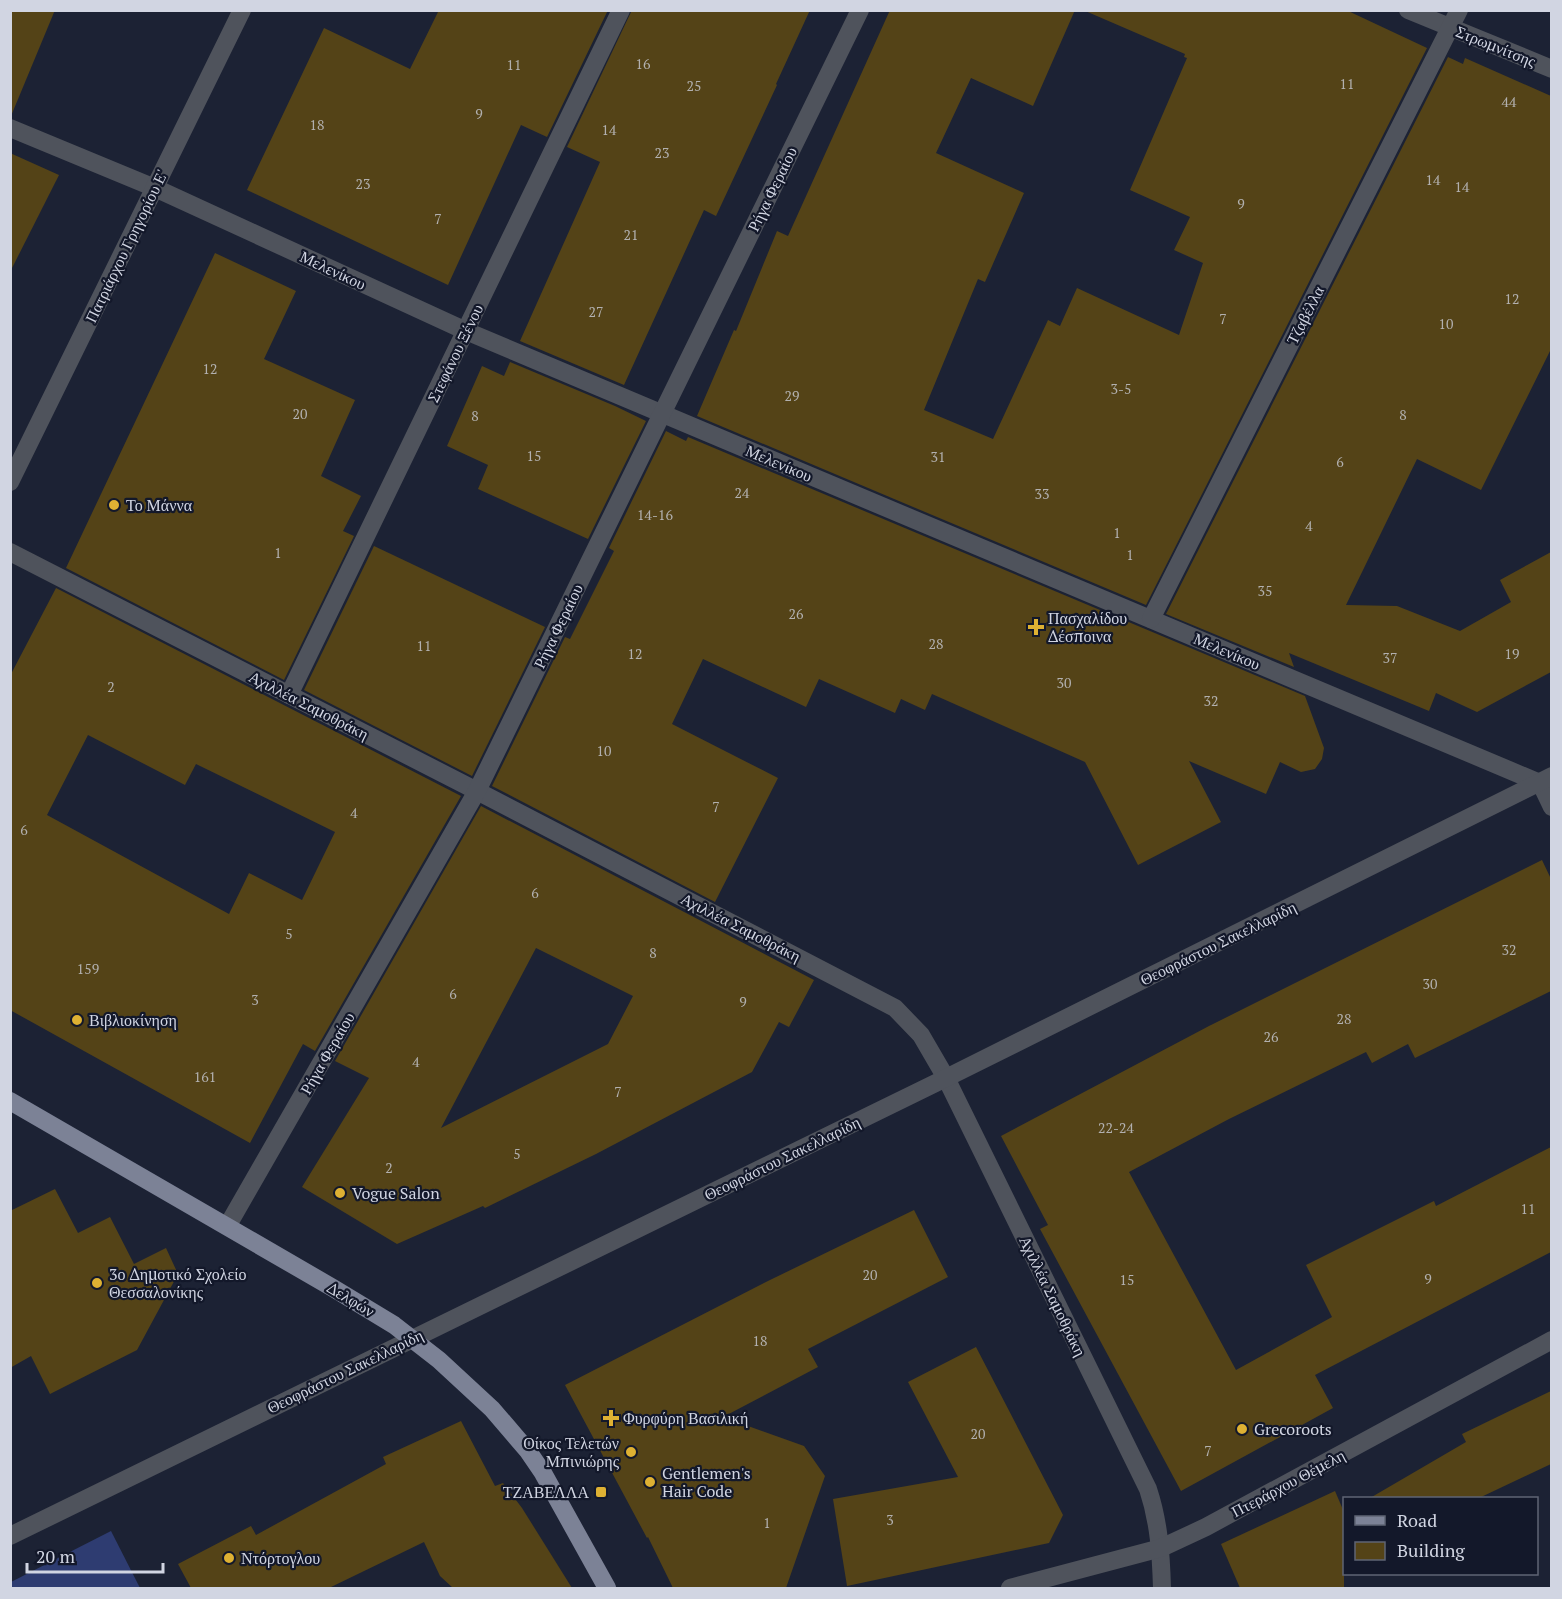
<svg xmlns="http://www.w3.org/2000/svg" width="1562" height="1599" font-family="'PT Serif',serif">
<rect width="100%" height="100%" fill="#1c2234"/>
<!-- green -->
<polygon fill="#2e3c71" points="111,1531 140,1588 11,1588 11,1582"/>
<!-- building -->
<g fill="#544317" fill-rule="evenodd">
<polygon points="10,10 55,10 11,116 10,116"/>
<polygon points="439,10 608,10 547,137 521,125 448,285 247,190 324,28 410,69"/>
<polygon points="632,10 810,10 776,84 777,85 716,216 704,210 624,385 520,341 600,162 567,147"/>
<polygon points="890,10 1075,10 1033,106 971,78 936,153 1024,193 985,282 978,279 924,410 993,439 1048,320 1060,326 1077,288 1179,335 1203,263 1174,250 1190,217 1130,190 1187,58 1184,57 1185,54 1083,10 1346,10 1427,48 1146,605 697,416 734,330 736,331 777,231 788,236"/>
<polygon points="1448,57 1463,64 1465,58 1551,96 1551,349 1481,490 1417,459 1346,605 1397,606 1460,631 1511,602 1500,580 1551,552 1551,672 1477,712 1436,693 1429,711 1289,653 1294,667 1166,614"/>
<polygon points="10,153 59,175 10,272"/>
<polygon points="215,253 296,291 264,359 355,400 321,476 361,496 343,531 354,536 284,680 66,568"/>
<polygon points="510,362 615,406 646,421 588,539 478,489 488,465 447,446 482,366 504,376"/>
<polygon points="666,431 686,441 688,437 1305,696 1324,748 1322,759 1315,769 1301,772 1280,762 1266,794 1189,761 1221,822 1138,865 1085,762 932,694 925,710 901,699 895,713 819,679 806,707 703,659 672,724 778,778 715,902 492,786 565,637 570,639 614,551 609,548"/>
<polygon points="374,546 545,627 472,776 304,690"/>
<path d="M56,588L461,796L315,1051L303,1044L250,1143L10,1010V676ZM88,735L185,785L196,764L335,832L302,900L249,873L229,914L47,815Z"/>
<path d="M481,806L814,980L789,1027L779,1022L752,1072L596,1154L485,1208L483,1206L397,1244L302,1187L369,1078L335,1061ZM536,948L633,996L608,1044L441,1128Z"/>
<polygon points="1542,860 1551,879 1551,991 1415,1058 1408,1044 1372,1063 1366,1052 1229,1119 1129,1172 1236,1370 1332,1317 1306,1265 1434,1201 1436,1206 1551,1147 1551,1252 1315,1375 1333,1408 1181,1491 1040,1229 1048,1225 1001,1136 1209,1026"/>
<polygon points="55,1189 78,1233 110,1217 134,1264 166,1248 178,1274 137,1350 50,1394 31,1356 10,1368 10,1211"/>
<polygon points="914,1210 948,1277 808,1349 818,1367 723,1417 804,1446 825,1476 786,1588 673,1588 648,1537 647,1538 565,1385 770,1280"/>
<polygon points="976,1347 1063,1515 1049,1543 847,1586 833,1499 958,1477 908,1382"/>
<polygon points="1551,1391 1551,1464 1479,1498 1370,1498 1466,1442 1462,1434"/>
<polygon points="461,1421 495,1486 503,1483 522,1508 572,1588 453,1588 440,1576 424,1542 329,1588 191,1588 178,1564 251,1526 256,1535 386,1464 383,1457"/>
<polygon points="1335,1491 1344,1512 1344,1588 1240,1588 1221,1544"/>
</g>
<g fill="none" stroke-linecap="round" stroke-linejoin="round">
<!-- minor -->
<g stroke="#4f535c" stroke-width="18">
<polyline points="1408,10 1552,69"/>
<polyline points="10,128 155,188 466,331 1547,786"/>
<polyline points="10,482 242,10"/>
<path d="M10,552L477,791L895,1008L921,1035L946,1078L1148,1489C1159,1522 1161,1554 1162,1588"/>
<polyline points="1151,619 1459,10"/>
<polyline points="289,695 621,10"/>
<polyline points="1540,782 1552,807"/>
<polyline points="228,1225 477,791 860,10"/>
<polyline points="10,1536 946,1078 1552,776"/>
<polyline points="1010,1588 1161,1548 1206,1527 1552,1340"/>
</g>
<!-- major -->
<polyline stroke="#7c8296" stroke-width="18" points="10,1101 333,1288 394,1325 439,1360 492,1409 528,1451 543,1473 607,1588"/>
</g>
<!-- markers -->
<g fill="#deb133" stroke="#13182a" stroke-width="2">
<circle cx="114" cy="505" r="6"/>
<path d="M1033 618h6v6h6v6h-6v6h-6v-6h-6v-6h6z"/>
<circle cx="77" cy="1020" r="6"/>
<circle cx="340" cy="1193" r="6"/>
<circle cx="97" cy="1283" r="6"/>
<path d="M608 1409h6v6h6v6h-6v6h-6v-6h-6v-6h6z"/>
<circle cx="1242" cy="1429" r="6"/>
<circle cx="631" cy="1452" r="6"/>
<circle cx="650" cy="1482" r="6"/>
<rect x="595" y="1486" width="12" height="12" rx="3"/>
<circle cx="229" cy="1558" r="6"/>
</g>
<g text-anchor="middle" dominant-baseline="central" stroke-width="4.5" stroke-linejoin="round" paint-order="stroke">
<!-- number labels -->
<g font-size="14" fill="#b2b0af">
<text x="643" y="63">16</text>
<text x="514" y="64">11</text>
<text x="1347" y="83">11</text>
<text x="694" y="85">25</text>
<text x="1509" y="101">44</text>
<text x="479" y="113">9</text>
<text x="317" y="124">18</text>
<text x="609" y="129">14</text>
<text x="662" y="152">23</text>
<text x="1433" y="179">14</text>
<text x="363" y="183">23</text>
<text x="1462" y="186">14</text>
<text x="1241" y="203">9</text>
<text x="438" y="218">7</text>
<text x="631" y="234">21</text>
<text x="1512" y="298">12</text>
<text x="596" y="311">27</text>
<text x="1223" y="318">7</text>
<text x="1446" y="323">10</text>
<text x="210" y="368">12</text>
<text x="1121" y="388">3-5</text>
<text x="792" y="395">29</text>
<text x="300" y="413">20</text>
<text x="1403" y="414">8</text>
<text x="475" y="415">8</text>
<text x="534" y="455">15</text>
<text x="938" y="456">31</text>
<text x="1340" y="461">6</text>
<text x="742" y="492">24</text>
<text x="1042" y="493">33</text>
<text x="655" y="514">14-16</text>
<text x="1309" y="525">4</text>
<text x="1117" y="532">1</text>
<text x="278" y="552">1</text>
<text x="1130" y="554">1</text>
<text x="1265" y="590">35</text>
<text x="796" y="613">26</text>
<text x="936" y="643">28</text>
<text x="424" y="645">11</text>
<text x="635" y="653">12</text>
<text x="1512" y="653">19</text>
<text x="1390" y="657">37</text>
<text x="1064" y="682">30</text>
<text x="111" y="686">2</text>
<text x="1211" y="700">32</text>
<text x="604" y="750">10</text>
<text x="716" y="806">7</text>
<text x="354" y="812">4</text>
<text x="24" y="829">6</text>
<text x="535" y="892">6</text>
<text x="289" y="933">5</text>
<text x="1509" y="949">32</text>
<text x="653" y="952">8</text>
<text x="88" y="968">159</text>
<text x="1430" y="983">30</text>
<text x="453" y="993">6</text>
<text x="255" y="999">3</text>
<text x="743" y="1001">9</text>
<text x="1344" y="1018">28</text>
<text x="1271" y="1036">26</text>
<text x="416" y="1061">4</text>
<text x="205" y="1076">161</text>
<text x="618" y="1091">7</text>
<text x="1116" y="1127">22-24</text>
<text x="517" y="1153">5</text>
<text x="389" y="1167">2</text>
<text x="1528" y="1208">11</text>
<text x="870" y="1274">20</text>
<text x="1428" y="1278">9</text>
<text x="1127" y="1279">15</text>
<text x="760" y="1340">18</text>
<text x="978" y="1433">20</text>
<text x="1208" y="1450">7</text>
<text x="890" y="1519">3</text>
<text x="767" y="1522">1</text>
</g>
<!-- street labels -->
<g font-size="16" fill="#d1d5e2" stroke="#13182a">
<text transform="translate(1496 46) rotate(22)">Στρωμνίτσης</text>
<text transform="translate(772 189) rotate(-64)">Ρήγα Φεραίου</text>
<text transform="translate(126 246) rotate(-64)">Πατριάρχου Γρηγορίου Ε'</text>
<text transform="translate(333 270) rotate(25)">Μελενίκου</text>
<text transform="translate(1305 315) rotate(-63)">Τζαβέλλα</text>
<text transform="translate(455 353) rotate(-64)">Στεφάνου Ξένου</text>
<text transform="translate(779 463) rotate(23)">Μελενίκου</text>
<text transform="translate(558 626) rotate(-64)">Ρήγα Φεραίου</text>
<text transform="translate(1227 651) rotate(23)">Μελενίκου</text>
<text transform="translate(309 705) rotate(27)">Αχιλλέα Σαμοθράκη</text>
<text transform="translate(741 927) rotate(27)">Αχιλλέα Σαμοθράκη</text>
<text transform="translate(1218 943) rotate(-26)">Θεοφράστου Σακελλαρίδη</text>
<text transform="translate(327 1053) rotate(-60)">Ρήγα Φεραίου</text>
<text transform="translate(782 1158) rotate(-26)">Θεοφράστου Σακελλαρίδη</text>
<text transform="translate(1053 1296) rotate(64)">Αχιλλέα Σαμοθράκη</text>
<text transform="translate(351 1299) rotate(31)">Δελφών</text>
<text transform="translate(345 1371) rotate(-26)">Θεοφράστου Σακελλαρίδη</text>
<text transform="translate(1288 1483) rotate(-28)">Πτεράρχου Θέμελη</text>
</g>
<!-- poi labels -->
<g font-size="16" fill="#d1d5e2" stroke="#13182a" text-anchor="start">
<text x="126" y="505">Το Μάννα</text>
<text x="1048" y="618">Πασχαλίδου<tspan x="1048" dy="18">Δέσποινα</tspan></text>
<text x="89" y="1020">Βιβλιοκίνηση</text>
<text x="352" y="1193">Vogue Salon</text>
<text x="109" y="1274">3ο Δημοτικό Σχολείο<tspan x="109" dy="18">Θεσσαλονίκης</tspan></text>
<text x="623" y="1418">Φυρφύρη Βασιλική</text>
<text x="1254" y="1429">Grecoroots</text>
<text x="619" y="1443" text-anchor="end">Οίκος Τελετών<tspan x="619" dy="18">Μπινιώρης</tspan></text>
<text x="662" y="1473">Gentlemen's<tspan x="662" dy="18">Hair Code</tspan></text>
<text x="589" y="1492" text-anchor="end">ΤΖΑΒΕΛΛΑ</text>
<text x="241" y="1558">Ντόρτογλου</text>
</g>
</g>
<!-- border -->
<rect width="1562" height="1599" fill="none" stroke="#d1d5e2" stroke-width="24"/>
<!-- legend -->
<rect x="1343" y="1497" width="195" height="78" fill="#13182a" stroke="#5f6474" stroke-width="1.5"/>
<rect x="1355" y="1516" width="30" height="9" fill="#7c8296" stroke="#5f6474" stroke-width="1.5"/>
<text x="1397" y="1527" font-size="18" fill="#d1d5e2">Road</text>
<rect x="1355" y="1542" width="30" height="18" fill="#544317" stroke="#5f6474" stroke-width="1.5"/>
<text x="1397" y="1557" font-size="18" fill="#d1d5e2">Building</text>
<!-- scale -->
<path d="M27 1563v9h136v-9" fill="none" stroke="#d1d5e2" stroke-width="3"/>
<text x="36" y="1563" font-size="18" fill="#d1d5e2" stroke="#13182a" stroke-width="4.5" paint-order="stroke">20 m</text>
</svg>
